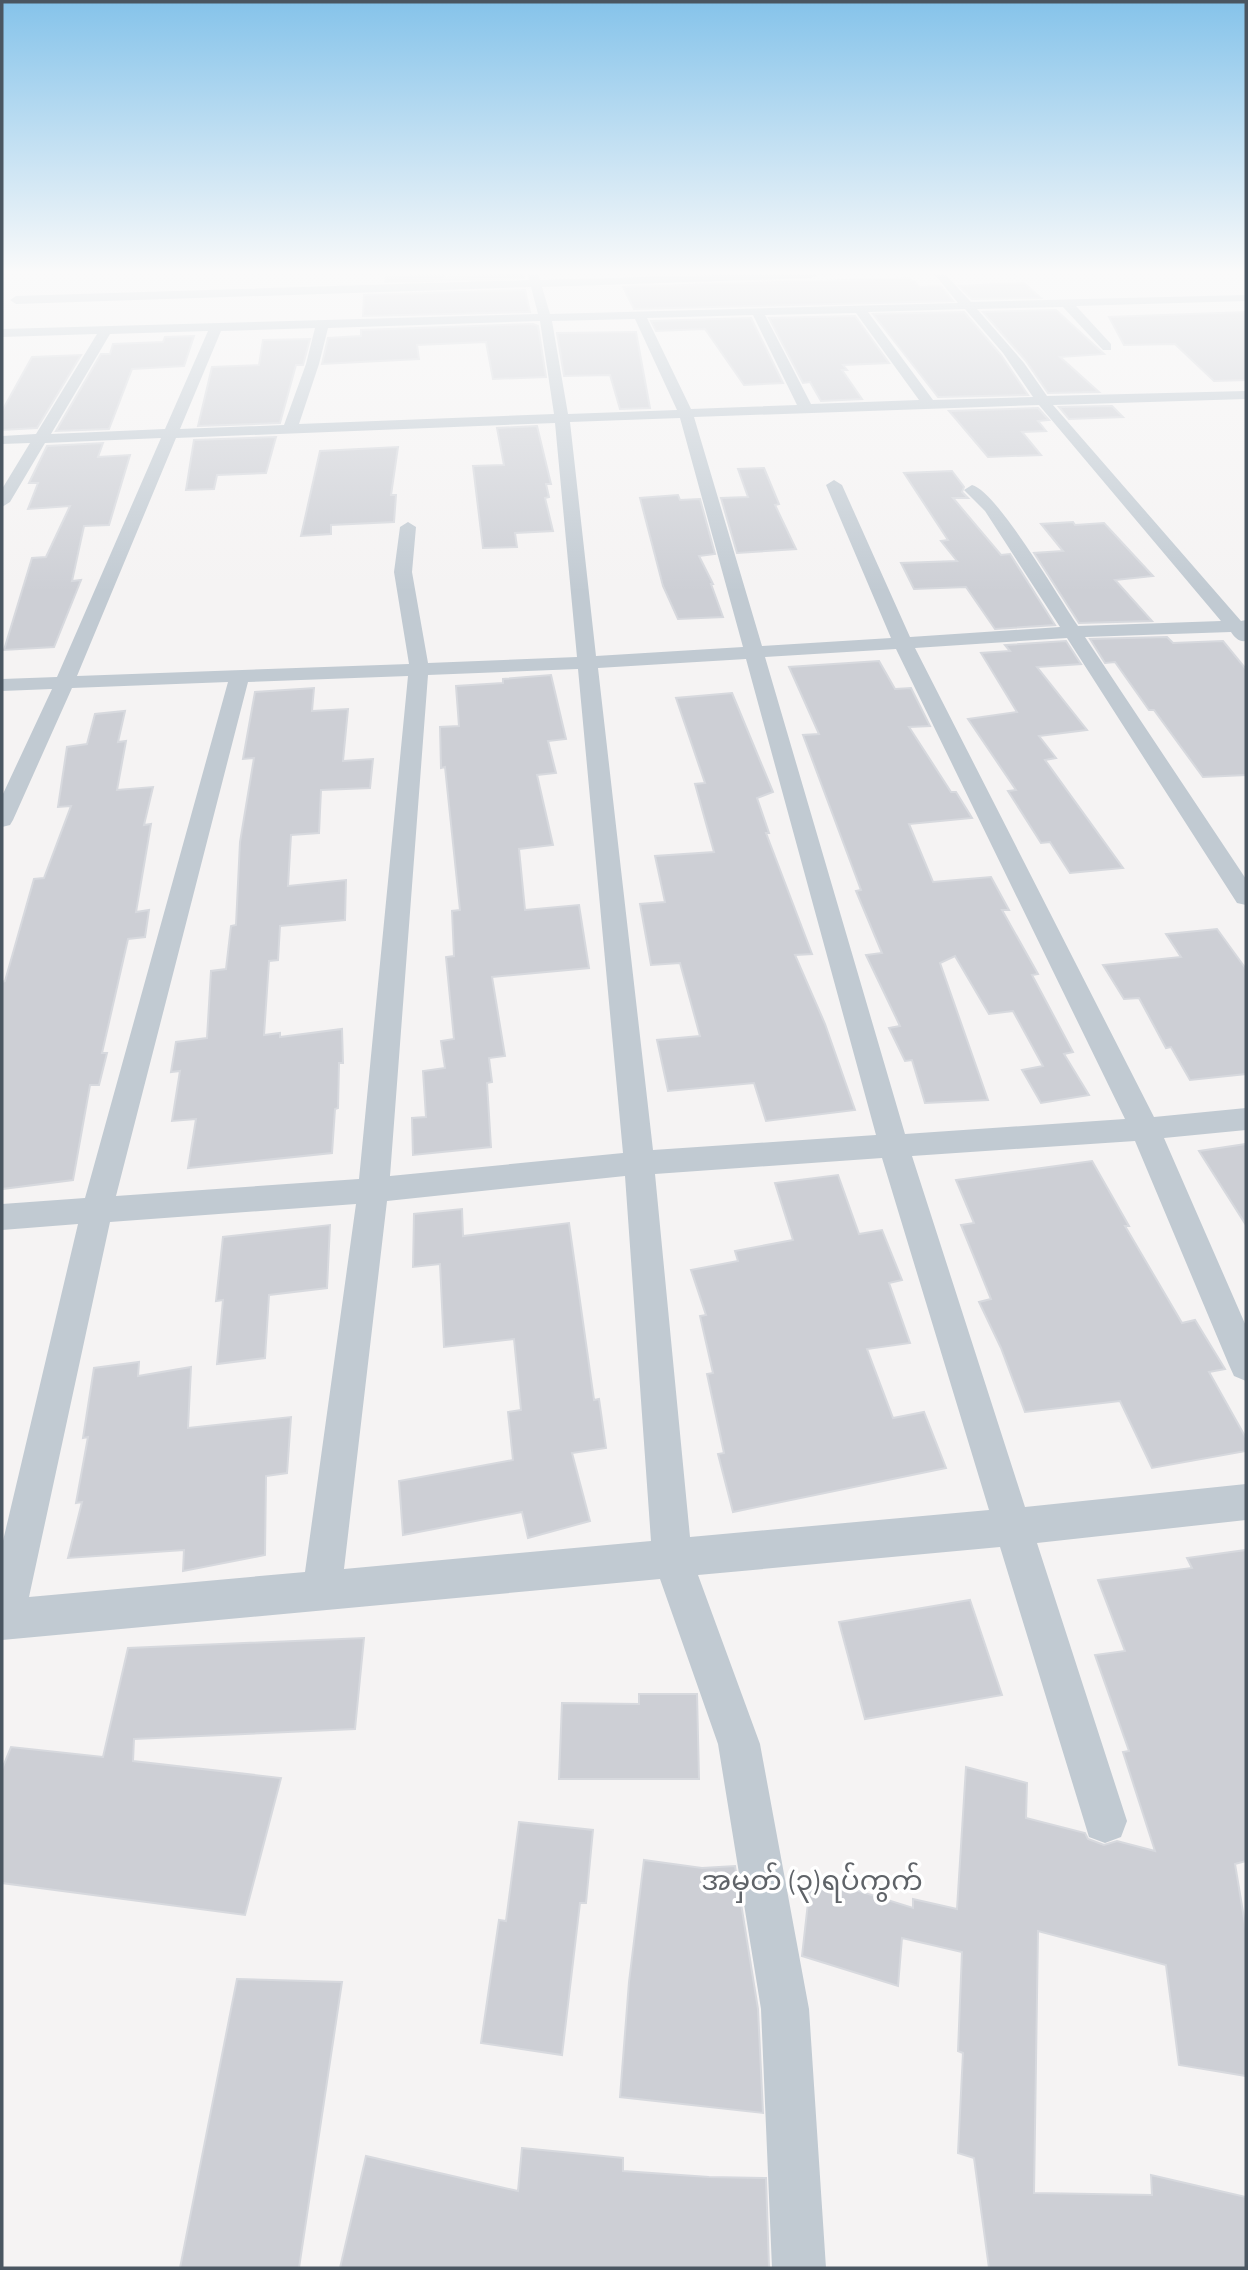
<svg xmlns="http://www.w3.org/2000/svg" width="1248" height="2270" font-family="'Source Sans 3','Noto Sans Myanmar',sans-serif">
<rect width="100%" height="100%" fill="#f5f3f3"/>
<!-- building -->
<g fill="#cdcfd5" stroke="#d7d9de" stroke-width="2">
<polygon points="443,275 444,278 497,275 523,275 524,278 385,282 386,277"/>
<polygon points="910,278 920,287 941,286 953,301 634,309 623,287"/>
<polygon points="1024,283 1041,298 972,299 959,286"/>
<polygon points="525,290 530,312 363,316 364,295"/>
<polygon points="1056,310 1104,354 1060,357 1099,392 1048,393 1026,361 983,312"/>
<polygon points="964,312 1001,355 1028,395 938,397 873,314"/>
<polygon points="1246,312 1246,380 1214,381 1175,344 1124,345 1109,317"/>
<polygon points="855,316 889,363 843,365 847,370 842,370 862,399 821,401 810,382 803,383 769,318"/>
<polygon points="751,318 783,383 744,385 705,329 656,331 651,321"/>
<polygon points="533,324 538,326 546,377 493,379 486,342 417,345 419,359 322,364 328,338 361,336 361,330"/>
<polygon points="636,332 650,408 620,409 610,375 564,376 557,333"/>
<polygon points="194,336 184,366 132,369 109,429 56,431 101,354 110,354 113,344 163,342 165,337"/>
<polygon points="310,339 303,365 296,365 280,423 198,426 212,367 259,365 263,340"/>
<polygon points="81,355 37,428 2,430 2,411 32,357"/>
<polygon points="1112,406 1123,417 1069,419 1059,407"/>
<polygon points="1038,408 1049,420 1038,421 1046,431 1022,432 1041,455 988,457 949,411"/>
<polygon points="537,426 551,484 546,484 549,497 545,498 553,531 515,533 517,547 483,548 473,466 504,465 497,428"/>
<polygon points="276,437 266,473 217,475 214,489 186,490 194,440"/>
<polygon points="103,443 98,457 130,455 109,525 84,526 72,581 81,580 54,647 4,650 32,558 46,557 70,506 28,509 38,483 29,483 47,446"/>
<polygon points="398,447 391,495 396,495 394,522 331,525 331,534 301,536 320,451"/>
<polygon points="764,468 779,504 775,505 796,549 737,553 721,498 748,497 738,469"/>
<polygon points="952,471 964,487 962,492 968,498 953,498 1001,555 1010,554 1055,625 995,629 966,587 914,589 901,563 957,561 941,541 948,540 904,473"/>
<polygon points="678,495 680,500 700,499 715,554 699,556 713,584 711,584 723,617 678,619 663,586 640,498"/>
<polygon points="1073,522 1075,525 1104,523 1153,576 1115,580 1152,621 1079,623 1034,553 1063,551 1041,524"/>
<polygon points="1167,637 1173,643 1223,641 1246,669 1246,775 1203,777 1154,710 1149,710 1115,662 1105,663 1090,639"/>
<polygon points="1066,641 1081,664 1037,667 1087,730 1039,736 1056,758 1045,760 1123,868 1070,873 1050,842 1041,843 1008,791 1016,790 968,719 1017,712 981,653 1010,651 1005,645"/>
<polygon points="879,661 895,689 911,688 930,726 909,727 951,792 956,792 972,818 909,824 933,882 991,877 1009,910 1002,910 1038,974 1032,975 1073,1052 1064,1054 1089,1095 1041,1103 1022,1070 1043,1066 1013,1011 989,1014 955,956 940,963 988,1100 925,1103 912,1060 905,1061 889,1028 900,1026 866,955 882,953 856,891 861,890 803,735 819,734 789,667"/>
<polygon points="551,675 566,739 548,741 556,773 537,775 553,845 519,849 525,910 579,905 589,968 492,977 505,1056 489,1058 492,1082 487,1083 491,1147 413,1155 412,1118 426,1117 423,1071 445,1068 441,1041 454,1039 446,957 454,956 452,911 460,910 445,767 441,768 440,727 459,726 456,686 503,683 503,679"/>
<polygon points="314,688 312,711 348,709 343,761 373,759 370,788 321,790 319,833 291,835 288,886 346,880 345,920 280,926 278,960 269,961 264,1035 280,1033 280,1037 342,1029 343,1063 339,1063 338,1108 335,1109 332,1153 188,1168 196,1119 172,1121 180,1071 171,1072 176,1042 207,1038 211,971 226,969 231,926 236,925 240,842 254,758 243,759 255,692"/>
<polygon points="732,693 773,792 757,798 769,833 766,833 812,954 795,955 825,1024 855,1110 766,1121 754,1083 668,1091 657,1040 700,1036 680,963 651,965 640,904 665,902 655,856 714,852 695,784 705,783 676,698"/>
<polygon points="125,711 118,742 126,741 117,790 153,787 144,825 151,824 136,912 149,910 145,937 128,939 102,1053 107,1053 99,1085 90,1085 73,1180 2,1189 2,982 5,981 34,879 44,878 71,806 58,807 67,747 87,744 95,714"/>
<polygon points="1217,929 1246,969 1246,1074 1190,1080 1171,1047 1166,1048 1139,998 1124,999 1103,965 1181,957 1166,934"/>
<polygon points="1246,1144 1246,1225 1199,1151"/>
<polygon points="1092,1161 1129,1226 1125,1226 1182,1323 1195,1320 1225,1369 1209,1372 1246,1438 1246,1451 1152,1468 1120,1401 1025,1412 1001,1348 979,1302 991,1299 961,1225 974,1223 956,1180"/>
<polygon points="838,1175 859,1234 882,1230 902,1280 889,1283 910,1343 867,1349 893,1418 924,1412 946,1468 733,1512 718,1454 724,1453 707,1374 713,1373 700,1316 706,1315 691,1270 738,1261 735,1251 793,1240 775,1183"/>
<polygon points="462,1209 463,1236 569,1223 594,1400 599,1399 606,1448 572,1453 590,1521 528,1538 522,1512 403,1535 399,1481 513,1460 508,1412 521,1410 514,1339 444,1347 440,1264 413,1267 414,1214"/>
<polygon points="330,1225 327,1288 269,1295 265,1358 217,1364 223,1300 216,1301 223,1237"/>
<polygon points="139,1362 138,1376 191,1367 188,1428 291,1417 287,1473 266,1476 265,1555 183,1571 184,1550 68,1558 82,1502 76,1503 88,1437 83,1438 94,1368"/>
<polygon points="1246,1550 1246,1861 1235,1864 1246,1930 1246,2076 1179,2065 1166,1965 1038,1931 1034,2193 1152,2195 1151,2175 1246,2197 1246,2268 989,2268 974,2158 958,2153 963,2053 958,2051 962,1952 902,1938 898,1986 802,1956 811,1876 913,1908 913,1899 957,1909 966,1767 1027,1783 1026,1818 1085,1833 1088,1839 1104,1845 1117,1841 1155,1851 1123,1752 1129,1751 1095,1655 1125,1651 1098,1580 1192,1568 1187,1558"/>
<polygon points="970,1600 1002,1695 865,1719 839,1622"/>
<polygon points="364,1638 355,1729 134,1739 133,1761 281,1778 245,1915 2,1883 2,1769 11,1747 103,1757 128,1648"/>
<polygon points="639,1694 697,1694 699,1779 559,1779 562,1703 639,1704"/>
<polygon points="519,1822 593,1830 586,1903 580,1903 562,2055 481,2043 499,1920 506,1921"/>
<polygon points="644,1860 702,1868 735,1866 758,2009 763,2113 620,2097 629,1982"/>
<polygon points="237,1979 342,1982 299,2268 180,2268"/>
<polygon points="522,2148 623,2158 623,2171 709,2177 766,2178 769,2268 340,2268 366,2156 518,2191"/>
</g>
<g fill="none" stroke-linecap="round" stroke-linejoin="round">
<!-- service -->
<polygon fill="#c1cad2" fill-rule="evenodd" points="1242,275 1246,275 1246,277 1243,276"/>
<!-- minor -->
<path fill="#c1cad2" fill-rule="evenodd" d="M528,275H538L540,280L714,275H817L811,278L542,287L550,314L958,303L935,275H946L971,302L1246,295V301L1076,306L1111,344V350H1103L1063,307L977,309L1024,363L1047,396L1246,391V399L1053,405L1241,621L1246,620V641C1239,642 1235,638 1231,632L1085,637L1246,879V905L1237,903L1067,638L915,648L1154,1117L1246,1108V1130L1164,1138L1246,1326V1381L1234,1376L1229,1365L1135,1141L912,1156L1025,1507L1246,1484V1520L1037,1543L1127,1821L1121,1837L1105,1843L1089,1837L1000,1547L698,1575L760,1744L809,2009L826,2268H772L761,2009L718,1744L660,1579L2,1640V1545L78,1224L2,1230V1204L85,1198L228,682L72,688L13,820L10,825L2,827V796L52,689L2,691V679L57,677L161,438L45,443L10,502L2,507V489L30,443L2,444V436L36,434L97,334L2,337V329L538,314L531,287L16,304L10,300L16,296L529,280ZM965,309L1003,353L1033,397L933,400L868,312ZM856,313L919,400L811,404L765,315ZM753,315L797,405L691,409L647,318ZM635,319L677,410L568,414L552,321ZM540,321L554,414L299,424L319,364L328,328ZM315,328L306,364L284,425L180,429L221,331ZM208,331L165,429L51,434L110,334ZM1039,405L1221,621L1078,626C1060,600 997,491 972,485L964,490L985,511L1060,627L910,637L842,485L834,480L826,485L891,638L762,646L694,417ZM680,418L743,647L596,656L570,422ZM555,423L577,657L428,663L412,572L416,527L408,522L400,527L394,572L409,664L77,676L176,438ZM896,649L1125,1119L905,1134L765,657ZM746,659L876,1135L653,1150L598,668ZM578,669L623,1153L390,1176L428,675ZM408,676L359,1179L116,1196L248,682ZM882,1158L989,1510L690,1537L655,1174ZM625,1176L651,1541L344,1569L387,1201ZM356,1204L305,1572L29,1597L110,1222Z"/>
</g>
<!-- sky -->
<linearGradient id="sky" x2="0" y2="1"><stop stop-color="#85c3ea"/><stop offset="0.46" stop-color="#fafafa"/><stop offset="1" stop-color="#fafafa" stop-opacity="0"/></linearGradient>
<rect width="1248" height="592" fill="url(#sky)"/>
<g text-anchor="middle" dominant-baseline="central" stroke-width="7" stroke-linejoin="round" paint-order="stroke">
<!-- near-quarter labels -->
<g font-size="28" fill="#5f6368" stroke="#fff">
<text x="812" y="1881">အမှတ် (၃)ရပ်ကွက်</text>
</g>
</g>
<!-- border -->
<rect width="1248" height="2270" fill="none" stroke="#4a5661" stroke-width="7"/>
</svg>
